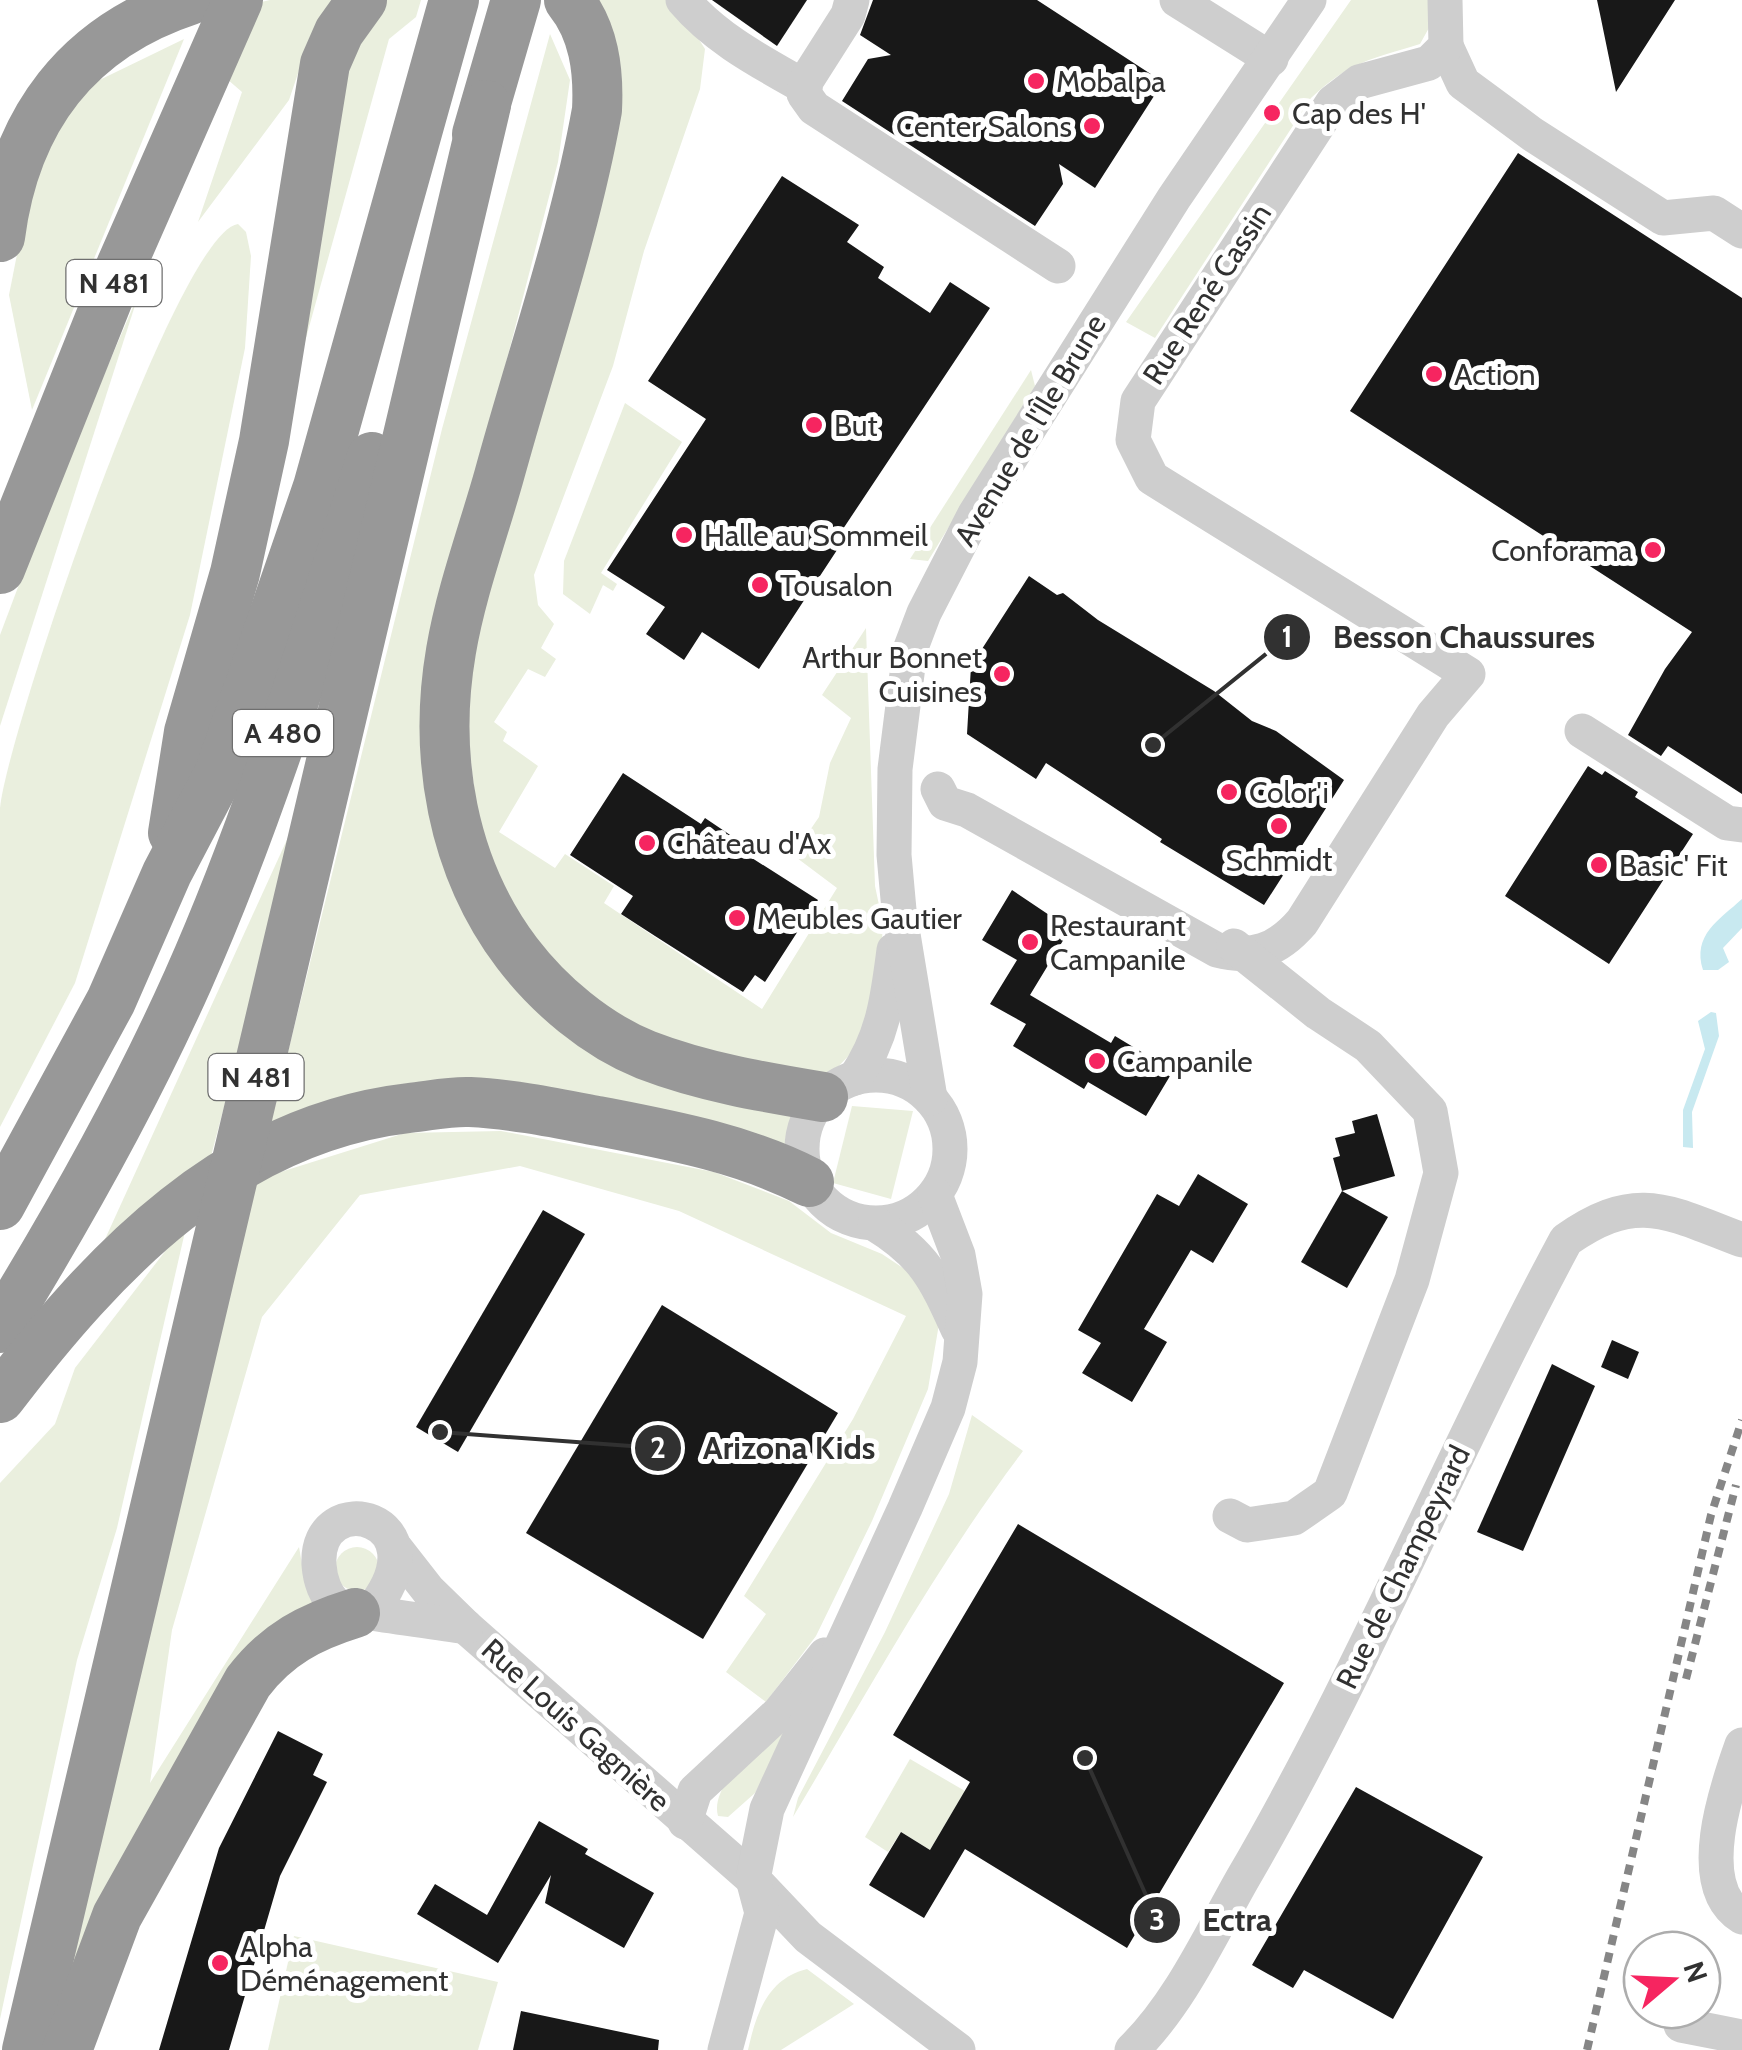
<svg xmlns="http://www.w3.org/2000/svg" width="1742" height="2050" font-family="Cabin,sans-serif">
<rect width="100%" height="100%" fill="#fff"/>
<!-- green -->
<g fill="#eaefde">
<polygon points="270,0 332,0 310,38 289,100 198,222 242,92 227,79 257,3"/>
<polygon points="383,0 421,0 416,17 389,39 296,374 347,47"/>
<path d="M595,0H674L705,49L700,89L644,251L613,366L534,575L538,605L554,624L541,648L556,659L545,677L528,669L494,722L507,732L503,741L538,766L499,832L555,868L565,854L614,886L604,903L762,1009L837,888L793,855L819,817L830,763L851,718L822,695L866,628L875,886L883,924L880,970L860,1044L833,1072L789,1079L618,1025L575,991L485,875L461,684L615,131C625,71 623,54 595,0Z"/>
<path d="M1351,0H1428L1430,26L1420,44C1371,59 1349,62 1311,98L1155,338L1126,322Z"/>
<polygon points="550,34 570,80 558,162 452,571 427,776 445,870 456,898 535,1004 794,1109 785,1157 583,1104 268,1133 442,429"/>
<polygon points="184,39 32,410 9,295 37,153 81,89"/>
<path d="M238,224L246,232L251,256L245,348L190,615L75,983L0,1127C0,1056 0,985 0,914C0,879 0,842 0,808C7,733 177,232 238,224Z"/>
<polygon points="139,293 0,726 0,635 55,489"/>
<polygon points="1031,370 1035,386 928,561 910,559"/>
<polygon points="625,403 682,442 601,573 617,584 613,591 603,585 590,614 563,594 564,561"/>
<polygon points="305,800 210,1160 91,1270"/>
<polygon points="852,1106 913,1111 891,1199 833,1183"/>
<polygon points="501,1131 714,1172 789,1201 831,1233 882,1254 915,1276 939,1324 928,1389 872,1521 816,1636 766,1702 726,1672 766,1614 744,1596 853,1419 906,1316 679,1211 520,1166 360,1195 262,1317 172,1630 150,1783 299,1547 306,1587 322,1611 62,2001 255,1180 405,1133"/>
<polygon points="187,1223 117,1528 77,1660 0,2019 0,1483 55,1424 75,1368"/>
<path d="M972,1415L1023,1451C936,1566 867,1693 793,1817L798,1798L885,1632L949,1494Z"/>
<circle cx="357" cy="1569" r="22"/>
<path d="M799,1711L755,1793L728,1817L718,1816C708,1780 775,1733 799,1711Z"/>
<polygon points="910,1759 965,1791 930,1850 901,1832 888,1852 865,1837"/>
<polygon points="294,1936 498,1982 478,2050 268,2050"/>
<path d="M807,1969L854,2004L781,2050H748C756,2014 767,1979 807,1969Z"/>
</g>
<!-- water -->
<g fill="#c8e9f0">
<path d="M1742,899V928L1723,948L1729,962L1718,970H1703C1692,935 1719,920 1742,899Z"/>
<polygon points="1711,1012 1716,1013 1719,1036 1692,1112 1693,1148 1683,1147 1683,1110 1705,1049 1698,1021"/>
</g>
<!-- building -->
<g fill="#181818">
<polygon points="712,0 807,0 777,46"/>
<polygon points="873,0 1037,0 1163,82 1095,188 1059,164 1063,184 1035,226 842,101 868,59 891,55 860,35"/>
<polygon points="1597,0 1675,0 1616,92 1600,14"/>
<polygon points="1518,153 1742,298 1742,794 1668,746 1661,756 1628,735 1665,669 1692,632 1350,411"/>
<polygon points="782,176 859,225 847,242 884,267 878,278 930,313 950,282 990,308 831,547 837,550 759,669 702,632 684,660 646,634 665,607 607,570 706,419 648,381"/>
<polygon points="1029,576 1057,595 1063,593 1098,620 1214,691 1252,721 1276,731 1344,780 1264,905 1160,842 1162,839 1046,763 1036,779 967,734 971,666"/>
<polygon points="1588,766 1602,775 1605,771 1638,792 1635,797 1693,834 1609,964 1505,896"/>
<polygon points="623,773 701,824 705,818 745,845 741,851 818,900 765,982 755,975 743,992 655,936 621,914 633,896 570,855"/>
<polygon points="1012,890 1070,929 1030,995 1111,1043 1115,1036 1173,1071 1146,1116 1088,1082 1084,1089 1013,1046 1026,1024 990,1004 1017,960 982,940"/>
<polygon points="1377,1114 1395,1176 1342,1191 1333,1158 1340,1156 1335,1138 1355,1133 1352,1121"/>
<polygon points="1198,1174 1248,1204 1213,1263 1191,1250 1144,1329 1167,1342 1132,1402 1082,1373 1101,1343 1078,1330 1157,1194 1179,1206"/>
<polygon points="1342,1191 1388,1217 1347,1288 1301,1262"/>
<polygon points="543,1210 585,1234 458,1452 416,1427"/>
<polygon points="662,1305 838,1413 703,1639 526,1533"/>
<polygon points="1612,1340 1639,1352 1628,1379 1601,1367"/>
<polygon points="1552,1364 1595,1386 1523,1551 1477,1532"/>
<polygon points="1018,1524 1284,1683 1127,1948 965,1849 924,1918 869,1885 901,1832 930,1850 970,1782 893,1735"/>
<polygon points="278,1731 323,1754 313,1775 327,1782 280,1876 229,2050 159,2050 219,1848"/>
<polygon points="1356,1787 1483,1857 1393,2019 1304,1970 1293,1988 1252,1965"/>
<polygon points="539,1821 588,1849 585,1854 654,1893 624,1948 545,1903 551,1875 498,1963 417,1914 435,1884 487,1915"/>
<polygon points="521,2011 659,2040 658,2050 513,2050"/>
</g>
<g fill="none" stroke-linecap="round" stroke-linejoin="round">
<!-- minor -->
<g stroke="#cecece" stroke-width="35">
<path d="M683,0C716,39 761,62 805,87"/>
<polyline points="852,0 848,15 806,81 804,94 814,108 1058,266"/>
<polyline points="1177,0 1271,59"/>
<polyline points="1446,46 1463,83 1532,134 1663,218 1714,213 1742,231"/>
<polyline points="1582,731 1727,823 1742,825"/>
<path d="M938,789L945,803L967,810L1217,950C1252,959 1277,951 1302,922L1433,715L1468,674L1152,478L1133,440L1138,401L1333,102L1359,82L1429,63L1446,46L1445,0"/>
<circle cx="876" cy="1149" r="74"/>
<path d="M855,1078C883,1038 888,998 894,950"/>
<polyline points="930,1098 899,910 894,855 895,769 910,650 924,613 975,514 1174,198 1309,0"/>
<path d="M875,1224C924,1254 935,1278 958,1329"/>
<polyline points="1230,1516 1247,1525 1294,1518 1330,1493 1412,1280 1441,1173 1430,1111 1368,1046 1318,1013 1234,946"/>
<polyline points="396,1549 428,1590 467,1628 753,1879 808,1937 958,2050"/>
<path d="M371,1611C448,1516 314,1484 319,1565C320,1579 325,1597 338,1606C346,1611 445,1623 466,1627"/>
<path d="M1742,1745C1727,1787 1692,1886 1742,1917"/>
<polyline points="685,1822 695,1791 779,1713 825,1655"/>
<polyline points="1681,2025 1742,2037"/>
<polyline points="725,2050 762,1913 753,1879 767,1809 905,1508 948,1408 960,1362 965,1294 958,1255 935,1195"/>
<path d="M1132,2050C1180,2003 1210,1936 1243,1878C1363,1672 1453,1450 1566,1240C1637,1190 1668,1212 1742,1240"/>
</g>
<!-- highway -->
<g stroke="#989898" stroke-width="50">
<path d="M569,0C594,31 599,70 597,110C575,233 532,355 499,476C483,533 461,592 451,651C433,756 452,867 517,953C549,995 596,1035 646,1055C703,1077 763,1087 823,1097"/>
<polyline points="477,134 516,0"/>
<path d="M0,237C15,120 77,37 190,0"/>
<polyline points="0,569 121,266 238,0"/>
<polyline points="173,833 189,732 235,573 264,441 325,64 339,32 362,0"/>
<polyline points="0,1205 111,1001 167,873 220,772 318,487 454,0"/>
<path d="M0,1328C69,1216 134,1101 188,980C263,811 316,633 372,457"/>
<path d="M0,1398C104,1261 229,1129 409,1108C429,1106 450,1101 470,1102C512,1104 556,1113 598,1121C670,1135 742,1148 809,1182"/>
<polyline points="27,2050 486,105"/>
<path d="M67,2050L117,1916L248,1682C277,1644 310,1627 355,1613"/>
</g>
<!-- rail -->
<g stroke="#868686" stroke-width="8" stroke-dasharray="10 8" stroke-linecap="butt">
<polyline points="1686,1679 1736,1485"/>
<polyline points="1587,2050 1711,1515 1742,1420"/>
</g>
</g>
<!-- markers -->
<g fill="#f62560" stroke="#fff" stroke-width="4">
<circle cx="1036" cy="81" r="10"/>
<circle cx="1272" cy="113" r="10"/>
<circle cx="1092" cy="126" r="10"/>
<circle cx="1434" cy="374" r="10"/>
<circle cx="814" cy="425" r="10"/>
<circle cx="684" cy="535" r="10"/>
<circle cx="1653" cy="550" r="10"/>
<circle cx="760" cy="585" r="10"/>
<circle cx="1002" cy="674" r="10"/>
<circle cx="1229" cy="792" r="10"/>
<circle cx="1279" cy="826" r="10"/>
<circle cx="647" cy="843" r="10"/>
<circle cx="1599" cy="865" r="10"/>
<circle cx="737" cy="918" r="10"/>
<circle cx="1030" cy="942" r="10"/>
<circle cx="1097" cy="1061" r="10"/>
<circle cx="220" cy="1963" r="10"/>
</g>
<g text-anchor="middle" dominant-baseline="central" stroke-width="10" stroke-linejoin="round" paint-order="stroke">
<!-- shield labels -->
<g fill="#fff" stroke="#6f6f6f" stroke-width="2.5">
<rect x="66.5" y="260" width="95" height="46" rx="8"/>
<rect x="233" y="710" width="100" height="46" rx="8"/>
<rect x="208.5" y="1054" width="95" height="46" rx="8"/>
</g>
<g font-size="28" font-weight="bold" fill="#313131">
<text x="114" y="283">N 481</text>
<text x="283" y="733">A 480</text>
<text x="256" y="1077">N 481</text>
</g>
<!-- poi labels -->
<g font-size="30" fill="#313131" stroke="#fff" text-anchor="start">
<text x="1056" y="81">Mobalpa</text>
<text x="1292" y="113">Cap des H'</text>
<text x="1072" y="126" text-anchor="end">Center Salons</text>
<text x="1454" y="374">Action</text>
<text x="834" y="425">But</text>
<text x="704" y="535">Halle au Sommeil</text>
<text x="1633" y="550" text-anchor="end">Conforama</text>
<text x="780" y="585">Tousalon</text>
<text x="982" y="657" text-anchor="end">Arthur Bonnet<tspan x="982" dy="34">Cuisines</tspan></text>
<text x="1249" y="792">Color'i</text>
<text x="667" y="843">Château d'Ax</text>
<text x="1279" y="860" text-anchor="middle">Schmidt</text>
<text x="1619" y="865">Basic' Fit</text>
<text x="757" y="918">Meubles Gautier</text>
<text x="1050" y="925">Restaurant<tspan x="1050" dy="34">Campanile</tspan></text>
<text x="1117" y="1061">Campanile</text>
<text x="240" y="1946">Alpha<tspan x="240" dy="34">Déménagement</tspan></text>
</g>
<!-- street labels -->
<g font-size="30" fill="#313131" stroke="#fff">
<text transform="translate(1207 294) rotate(-57)">Rue René Cassin</text>
<text transform="translate(1030 430) rotate(-59)">Avenue de l'Île Brune</text>
<text transform="translate(1403 1567) rotate(-64)">Rue de Champeyrard</text>
<text transform="translate(576 1725) rotate(42)">Rue Louis Gagnière</text>
</g>
</g>
<!-- callouts -->
<path fill="none" stroke="#313131" stroke-width="4" d="M1153 745L1287 637M440 1432L658 1448M1085 1758L1157 1920"/>
<g fill="#313131" stroke="#fff" stroke-width="4">
<circle cx="1153" cy="745" r="10"/>
<circle cx="440" cy="1432" r="10"/>
<circle cx="1085" cy="1758" r="10"/>
<circle cx="1287" cy="637" r="25"/>
<circle cx="658" cy="1448" r="25"/>
<circle cx="1157" cy="1920" r="25"/>
</g>
<g font-size="30" text-anchor="middle" font-weight="bold" fill="#fff">
<text x="1287" y="647">1</text>
<text x="658" y="1458">2</text>
<text x="1157" y="1930">3</text>
</g>
<g font-size="32" text-anchor="middle" font-weight="bold" fill="#313131" stroke="#fff" stroke-width="10" stroke-linejoin="round" paint-order="stroke">
<text x="1464" y="648">Besson Chaussures</text>
<text x="789" y="1459">Arizona Kids</text>
<text x="1237" y="1931">Ectra</text>
</g>
<!-- north arrow -->
<g transform="translate(1672 1980) rotate(71)"><circle r="48" fill="#ffffff" stroke="#adadad" stroke-width="2.5"/>
<path d="M0-8L18 38L0 25L-18 38Z" fill="#f62560"/>
<text y="-15" font-size="28" font-weight="bold" text-anchor="middle" fill="#313131">N</text>
</g>
</svg>
